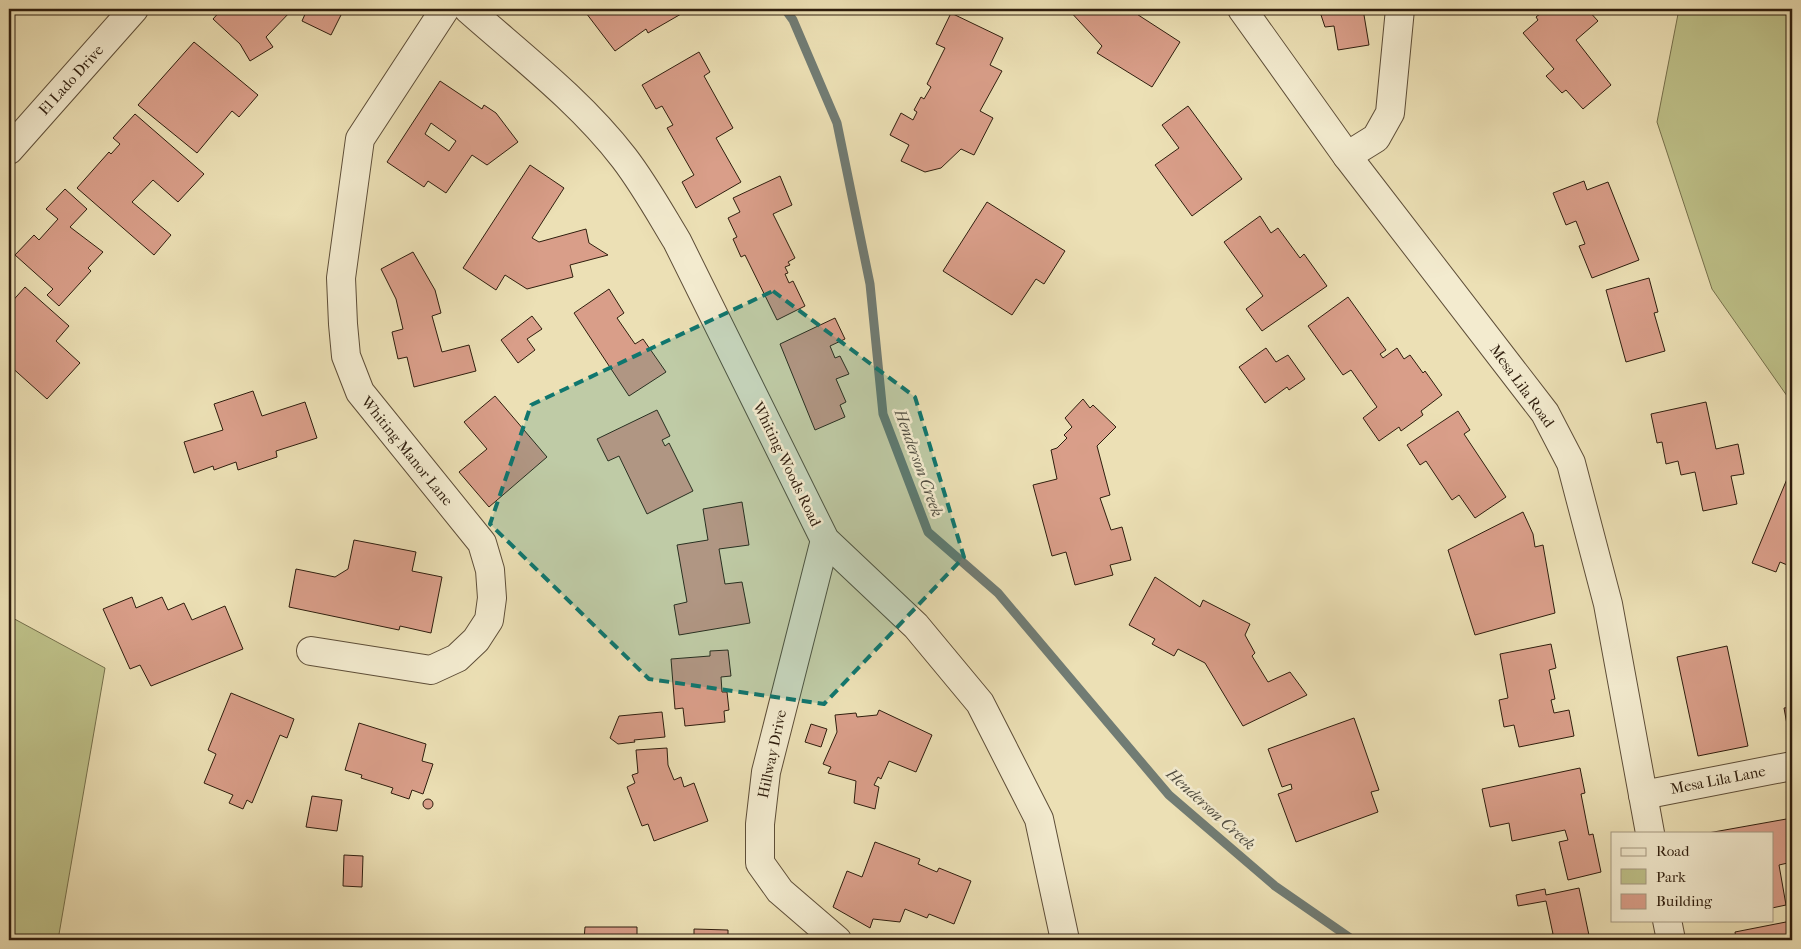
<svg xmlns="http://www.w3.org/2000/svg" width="1801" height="949" font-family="'IM FELL French Canon',serif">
<rect width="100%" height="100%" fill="#ece0b5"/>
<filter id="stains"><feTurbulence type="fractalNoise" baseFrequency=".004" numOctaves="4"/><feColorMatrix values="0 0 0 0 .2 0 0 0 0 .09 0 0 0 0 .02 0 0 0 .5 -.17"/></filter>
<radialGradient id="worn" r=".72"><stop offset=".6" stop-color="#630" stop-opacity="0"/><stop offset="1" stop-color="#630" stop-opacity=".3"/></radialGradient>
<!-- green -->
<g fill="#bec189" stroke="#76704c">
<polygon points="1679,9 1792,9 1792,403 1712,289 1657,122"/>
<polygon points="9,616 105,668 58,940 9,940"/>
</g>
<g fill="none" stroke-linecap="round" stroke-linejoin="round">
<!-- stream -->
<polyline stroke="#717c74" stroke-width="9" points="785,9 793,20 837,123 870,284 883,414 928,532 998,593 1169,795 1275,886 1353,940"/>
</g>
<!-- building -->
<g fill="#d99e89" stroke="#2f1e0e" fill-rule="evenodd">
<polygon points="222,9 293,9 266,37 273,47 250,61 240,44 213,19"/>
<polygon points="300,9 344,9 331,35 302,21 306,12"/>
<polygon points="583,9 678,9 681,14 648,33 646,29 615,51"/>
<polygon points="1068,9 1129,9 1180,42 1152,87 1097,53 1102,46"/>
<polygon points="1319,9 1363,9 1369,45 1338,50 1334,26 1325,27"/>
<polygon points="1546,9 1587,9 1598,21 1576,40 1611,85 1583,109 1566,90 1562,93 1546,76 1554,69 1523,33 1538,20 1536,17"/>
<polygon points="951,13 1003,38 990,65 1002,71 980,111 993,118 974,155 961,149 941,168 925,172 901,161 909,145 890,135 901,113 913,120 917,112 914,110 921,97 924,99 931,87 927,84 945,48 936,44"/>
<polygon points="194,42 258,95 239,117 232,111 197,153 138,105"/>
<polygon points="699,52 710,72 704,76 733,128 716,138 741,182 696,208 682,182 694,175 667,128 673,125 662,106 656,109 642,85"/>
<path d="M440,81L482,109L484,105L496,113L518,142L487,165L472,155L446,193L428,181L424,187L387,162ZM431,123L456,141L449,151L425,134Z"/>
<polygon points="1188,106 1242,179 1192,216 1155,165 1179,148 1162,125"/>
<polygon points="135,114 204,174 178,202 153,180 132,202 171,235 154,255 77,188 109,152 111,154 120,144 113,138"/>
<polygon points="530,165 564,188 532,238 539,242 586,229 589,243 608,255 570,265 573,277 527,289 505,275 496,290 463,268"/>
<polygon points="780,176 792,205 773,214 795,258 788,262 790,265 785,267 788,273 785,274 789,283 793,281 805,306 777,320 745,255 741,257 733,239 737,237 728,218 740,212 733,198"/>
<polygon points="1584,181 1587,190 1608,182 1639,260 1592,278 1579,246 1585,244 1576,221 1566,225 1553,193"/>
<polygon points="65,189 87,209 70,227 103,252 88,268 91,271 59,306 47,295 53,289 15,255 34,235 39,240 58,219 46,209"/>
<polygon points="987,202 1065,251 1044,284 1036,279 1012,315 943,271"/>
<polygon points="1260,216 1271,233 1278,228 1300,258 1304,254 1327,286 1262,331 1246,309 1263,296 1224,242"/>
<polygon points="413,252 435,290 441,313 432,316 442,352 469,345 476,371 414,387 407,357 398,359 392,332 403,329 396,299 381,269"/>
<polygon points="1649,278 1658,312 1654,313 1665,351 1626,362 1606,290"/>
<polygon points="25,287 69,326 56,341 80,363 47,399 9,365 9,305"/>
<polygon points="609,289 624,313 617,318 635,344 643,339 666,372 629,396 574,313"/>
<polygon points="1348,297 1386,350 1380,354 1383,358 1397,348 1404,359 1410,355 1423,373 1425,371 1442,395 1421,411 1423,415 1401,431 1399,427 1379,441 1363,418 1377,407 1351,370 1343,375 1308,326"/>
<polygon points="532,316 542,329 527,339 535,350 518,363 501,340"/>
<polygon points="835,318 845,339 830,346 835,358 840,356 849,374 836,379 846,402 840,405 845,417 815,430 780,344"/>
<polygon points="1266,348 1276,362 1288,355 1305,379 1289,390 1287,387 1265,403 1239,367"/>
<polygon points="253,391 262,416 305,402 317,438 276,451 277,457 238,470 236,462 214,470 213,466 194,473 184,442 223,430 214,404"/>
<polygon points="495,396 547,457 489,507 459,472 487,449 464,422"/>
<polygon points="1083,399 1090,408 1093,405 1116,427 1097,446 1110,495 1100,498 1111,530 1122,527 1131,560 1110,565 1113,575 1075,585 1066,552 1052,556 1033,485 1057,479 1051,450 1057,448 1067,438 1064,435 1072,427 1065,418"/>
<polygon points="1706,402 1716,449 1738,444 1744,474 1731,476 1737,504 1703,511 1695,472 1681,475 1678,461 1666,464 1662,442 1657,443 1651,414"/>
<polygon points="657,410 670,436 662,440 665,446 669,443 693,491 647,514 619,456 608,461 597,439"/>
<polygon points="1458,411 1470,430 1464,434 1506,497 1475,518 1459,495 1452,500 1426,461 1420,465 1407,445"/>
<polygon points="1792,467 1792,567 1780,562 1776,572 1752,563"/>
<polygon points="742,502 749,545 719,549 725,584 742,582 750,623 679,635 674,605 687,602 677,545 708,540 703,509"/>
<polygon points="1523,512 1533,534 1535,547 1543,545 1555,613 1475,635 1448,550"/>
<polygon points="354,540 416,552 412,571 442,577 431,633 400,626 399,630 289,607 296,569 335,577 348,569"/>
<polygon points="1155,577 1200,607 1203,600 1250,624 1245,635 1255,653 1252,656 1268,682 1290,672 1307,695 1243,726 1205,663 1178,649 1174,656 1152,644 1155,639 1129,625"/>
<polygon points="132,597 136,608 162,597 168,610 184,603 192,620 225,606 243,649 151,686 140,665 130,669 103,609"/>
<polygon points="1551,644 1556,668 1549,670 1555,699 1551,700 1554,713 1569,710 1574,736 1519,747 1514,725 1504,727 1499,700 1508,698 1500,654"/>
<polygon points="1727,646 1748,746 1698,756 1677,657"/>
<polygon points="728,650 731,676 721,677 722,692 727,692 729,710 724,711 725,722 685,726 683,708 675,709 671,659 710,656 710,651"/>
<polygon points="231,693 294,719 287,738 280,735 252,803 247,800 243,809 229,803 233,795 204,783 216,754 208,750"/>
<polygon points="1792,707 1792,740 1790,741 1784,708"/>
<polygon points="879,710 932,735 916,772 889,761 881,779 878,777 874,785 879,787 875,809 854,803 856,781 828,773 831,767 823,764 837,732 835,715 856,713 857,717 877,715"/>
<polygon points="662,712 665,737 634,740 635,742 618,744 610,738 619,716"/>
<polygon points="1354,718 1379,790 1371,792 1378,812 1296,842 1278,794 1292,789 1291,784 1282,787 1268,749"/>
<polygon points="359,723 426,744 422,761 433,764 423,794 412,790 409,799 391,793 393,788 361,778 362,775 345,770"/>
<polygon points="811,724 827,729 821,747 805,742"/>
<polygon points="667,748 668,765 674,780 681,777 684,787 694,783 708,821 654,841 648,824 642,826 627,787 635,783 632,775 638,773 636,750"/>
<polygon points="1580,768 1585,793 1581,794 1589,835 1593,834 1601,872 1568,880 1559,842 1568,840 1565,830 1512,841 1509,823 1490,827 1482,789"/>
<polygon points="312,796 342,800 337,831 306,827"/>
<circle cx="428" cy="804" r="5"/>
<polygon points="1792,818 1792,862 1779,865 1786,905 1772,908 1772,833 1708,833"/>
<polygon points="875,842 920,859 918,864 937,872 939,868 971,881 954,924 929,914 927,918 905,909 900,922 873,919 870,928 833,907 847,871 862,877"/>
<polygon points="344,855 363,856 362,887 343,886"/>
<polygon points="1579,888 1590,940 1529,940 1553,934 1546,901 1518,906 1516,895 1545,889 1546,895"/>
<polygon points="1791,921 1792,940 1736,940 1735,932"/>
<polygon points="585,927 637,927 637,935 694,936 694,929 728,930 728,940 584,940"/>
</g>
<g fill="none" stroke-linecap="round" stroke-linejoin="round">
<defs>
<g id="street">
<path d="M468,9C521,56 580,101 624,158C644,184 660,213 677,241L825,540L916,626L980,703L1039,819L1065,940"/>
<polyline points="1242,9 1347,156 1545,413 1571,463 1608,604 1650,833"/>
<polyline points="9,150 134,9"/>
<polyline points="1347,156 1376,138 1390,113 1400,9"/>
<polyline points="825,540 766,772 760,824 760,863 780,891 837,940"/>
<polyline points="311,651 431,670 457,658 476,640 489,620 492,598 490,570 482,543 360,392 346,356 343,324 341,278 360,139 445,9"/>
<polyline points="1643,795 1792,766"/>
<polyline points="1667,920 1671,940"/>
</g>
</defs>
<!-- street casing -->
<use href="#street" stroke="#5e4e38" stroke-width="30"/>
<!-- street -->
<use href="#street" stroke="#f3ebcf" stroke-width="28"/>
</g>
<!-- marked area -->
<path fill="#0f766e" fill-opacity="0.2" stroke="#0f766e" stroke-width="4" stroke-dasharray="10 6" stroke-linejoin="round" d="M773,291L915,397L964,557L824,704L649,679L490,524L531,405Z"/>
<g text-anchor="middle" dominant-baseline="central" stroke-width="5" stroke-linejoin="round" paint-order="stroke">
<!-- street labels -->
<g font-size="15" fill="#2f1e0e" stroke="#f3ebcf">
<text transform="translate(71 80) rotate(-48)">El Lado Drive</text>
<text transform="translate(1522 386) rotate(54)">Mesa Lila Road</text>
<text transform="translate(407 451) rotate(51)">Whiting Manor Lane</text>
<text transform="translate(787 464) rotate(64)">Whiting Woods Road</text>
<text transform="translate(772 754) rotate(-78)">Hillway Drive</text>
<text transform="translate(1718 780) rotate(-11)">Mesa Lila Lane</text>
</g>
<!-- water labels -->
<g font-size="16" font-style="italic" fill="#504d41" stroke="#f3ebcf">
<text transform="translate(919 463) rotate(70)">Henderson Creek</text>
<text transform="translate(1211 809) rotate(42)">Henderson Creek</text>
</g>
</g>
<!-- margin -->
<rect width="1801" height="949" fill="none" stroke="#ece0b5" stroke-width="30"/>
<rect x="10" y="10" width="1781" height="929" fill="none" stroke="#2f1e0e" stroke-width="2.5"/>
<rect x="15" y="15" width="1771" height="919" fill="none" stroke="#2f1e0e"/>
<!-- legend -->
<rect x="1611" y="832" width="162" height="90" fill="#f3ebcf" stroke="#a59982"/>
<rect x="1621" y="848" width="25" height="8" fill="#f3ebcf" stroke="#a59982"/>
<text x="1656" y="856" font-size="15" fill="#2f1e0e">Road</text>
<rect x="1621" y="869" width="25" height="15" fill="#bec189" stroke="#a59982"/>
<text x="1656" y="882" font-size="15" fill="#2f1e0e">Park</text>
<rect x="1621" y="894" width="25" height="15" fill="#d99e89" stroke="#a59982"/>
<text x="1656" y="906" font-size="15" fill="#2f1e0e">Building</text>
<rect width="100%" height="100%" filter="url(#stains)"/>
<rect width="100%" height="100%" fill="url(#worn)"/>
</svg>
